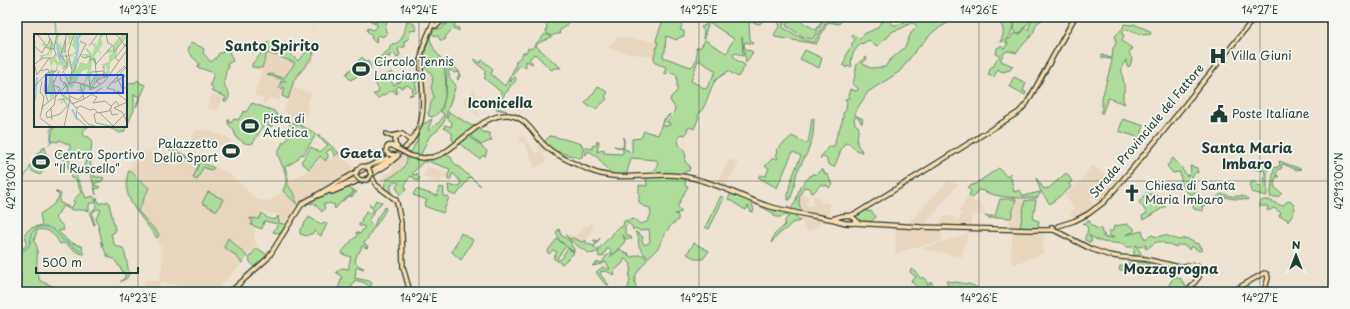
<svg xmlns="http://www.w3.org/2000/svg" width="1350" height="309" font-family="'Playpen Sans',sans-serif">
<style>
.built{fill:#e8d6be;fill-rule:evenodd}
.green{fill:#aedc9b;stroke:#668c68;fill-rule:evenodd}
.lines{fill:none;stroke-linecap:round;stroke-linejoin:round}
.stream{stroke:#6691a7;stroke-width:1}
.major-casing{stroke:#1f3d34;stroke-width:6}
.major{stroke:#fedbac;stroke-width:3.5}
.major-bridge-casing{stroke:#1f3d34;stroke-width:6;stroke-linecap:butt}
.major-bridge{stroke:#fedbac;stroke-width:3.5}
.ticks{fill:none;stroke:#1f3d34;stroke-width:1;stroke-opacity:0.45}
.labels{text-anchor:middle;stroke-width:3.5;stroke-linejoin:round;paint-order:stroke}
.poi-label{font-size:12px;fill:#1f3d34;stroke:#f6f6f2;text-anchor:start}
.street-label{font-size:12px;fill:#1f3d34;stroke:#f6f6f2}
.neighbourhood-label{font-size:13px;font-weight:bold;fill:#1f3d34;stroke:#f6f6f2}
.quarter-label{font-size:14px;font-weight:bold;fill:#1f3d34;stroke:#f6f6f2}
.inset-river{fill:none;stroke:#96c9f3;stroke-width:2}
.inset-road{fill:none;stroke:#9ba193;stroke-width:1}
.view{fill:#1d4ed8;fill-opacity:0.15;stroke:#1d4ed8;stroke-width:2}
.inset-edge{fill:none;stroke:#1f3d34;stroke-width:2}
.neatline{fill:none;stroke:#1f3d34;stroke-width:1.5}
.ticks-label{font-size:10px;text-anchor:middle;fill:#1f3d34}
</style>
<rect width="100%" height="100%" fill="#eee3d3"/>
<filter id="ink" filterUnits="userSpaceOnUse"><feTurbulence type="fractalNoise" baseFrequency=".025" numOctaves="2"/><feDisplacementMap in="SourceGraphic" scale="8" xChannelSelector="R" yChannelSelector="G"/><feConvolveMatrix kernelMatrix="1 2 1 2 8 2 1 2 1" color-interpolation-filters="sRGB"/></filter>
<g filter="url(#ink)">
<g class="built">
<polygon points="309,17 310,17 313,24 316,52 313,61 297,77 293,87 311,93 306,107 309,110 301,121 285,113 283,114 294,80 313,56 315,43 312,24"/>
<polygon points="616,37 658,42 654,58 633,53 632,55 608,48"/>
<polygon points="267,53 295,63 284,78 271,74 268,74 267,75 281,79 286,81 279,101 270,98 264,104 262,103 264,99 254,95 262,71 255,69 255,67 262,68"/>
<polygon points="427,68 430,71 433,83 432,91 434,97 431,103 425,103 422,69"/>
<polygon points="474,89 478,98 479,117 462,102"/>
<polygon points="212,94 223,98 218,111 207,107"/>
<path d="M282,116L283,117L273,135L274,146L284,172L286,180L284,191L279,197L284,192L297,204L288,186V183L309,169L320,156L325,162L339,153L353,167L352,173L306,200L287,225L278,223L279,214L263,212L261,219H254L251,226L255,228L254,239L257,244L247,256L228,239L225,248L235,255L242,263L217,289L218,292H177L179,285L161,282L157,292H148L142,280L159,281L162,268V260L160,249L156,239L130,204L126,197L125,189V178L131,163L139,155L145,151L158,147H170L230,174L255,198L259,200L267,201L273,199L280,194L285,183L283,172L272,142L273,132ZM158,148L173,149L212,167L182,155L177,164L174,166L168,153L149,152L141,156L130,169L149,187L138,211L158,234L157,238L161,245L163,252L164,265L161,248L157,239L131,203L127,196L126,188V178L132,164L146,152Z"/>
<polygon points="197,130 207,130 218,134 228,137 231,142 201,151 191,148 192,134"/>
<polygon points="521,132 535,153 539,152 540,149 537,146 539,144 536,141 537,140 547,150 542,152 546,161 535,168 524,142 521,143 519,138 522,137"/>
<polygon points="402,154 407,156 407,162 399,173 386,180 385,184 380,180 384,174 392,170 392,164 400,157"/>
<polygon points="730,159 739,164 725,186 717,182"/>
<polygon points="1092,165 1117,185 1101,203 1088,195 1096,207 1075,220 1069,212 1074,208 1064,194 1079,183"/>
<polygon points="428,166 449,174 448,178 442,177 440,183 423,177"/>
<polygon points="948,181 958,184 925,225 907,224"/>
<polygon points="801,192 809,197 806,205 813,205 813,196 820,197 821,202 830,203 829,217 804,212 801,210 798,204"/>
<polygon points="969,195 973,198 971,201 979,202 981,205 981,206 985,208 983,213 989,214 989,216 971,215 971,226 938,225 945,216 955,217 955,219 959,220 962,213 959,213 959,209"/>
<polygon points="1016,199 1025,200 1020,228 1009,227 1010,218 1011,217"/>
<polygon points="795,214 815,218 816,221 820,220 821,223 818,225 818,227 807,232 800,219"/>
<polygon points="591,223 594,225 591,228 593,230 586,240 582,243 573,238 570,239 565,235 567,234 575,236 577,233 578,234 585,225 588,227"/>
<polygon points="896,228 931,230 945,229 945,231 942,232 941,241 895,253"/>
<polygon points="1012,232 1044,232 1043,253 1029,259 1015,264 1011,264"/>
<polygon points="968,233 962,257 923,249 923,248 962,236"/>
</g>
<g class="green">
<polygon points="378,17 388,17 385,28 387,34 382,37 380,35 376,37 377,42 376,43 371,38 372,35 367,31 368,28 374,30 378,25 371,22 371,21 376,22"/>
<polygon points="448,17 457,18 454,23 455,23 454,26 459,28 459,31 453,28 446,36 445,40 440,40 438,36 433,35 432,33 435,29 442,29 444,26 443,23 447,25"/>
<path d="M547,17L553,21L556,17H566V21L568,25L559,31L560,34H557L556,35L555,34C549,40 542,40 536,45L538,48L561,68H555L551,70L535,54L529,59L533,64L526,61V68L520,65C516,71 511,76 510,82L515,77L516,78C516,82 514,84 510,85L511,86L508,89L509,90L505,93L498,107L500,109L507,111L496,109L495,108L498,105L501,92L484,78L486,75L484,74L486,71L475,62V59L480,63L482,60L493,69L491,74L505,86L515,67L516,61L520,58L523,53L527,52L528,48L531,49L545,34L551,36L546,32L547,26L542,20L545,21Z"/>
<path d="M664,17H682L680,22L682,26L680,30L684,31V36L678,38L677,40L666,36L665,52H664L663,57L691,67C697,63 697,54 696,48L701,47L705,40L726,53L729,50V47L734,39L709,22L705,33V39L703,38L704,31L701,27L706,25V21L710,17H713L710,21L713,17H765L760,24L751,22L749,23L750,39L753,44L745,42L744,46L746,49L753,52L746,63L742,37L743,56L736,53L733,55L736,60L745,65V66L738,77L728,71C724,75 718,77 715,81C708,92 707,107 697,116L699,117L694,129L690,127L687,129V133L685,135L681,134C677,137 678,140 679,145C685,149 687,155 685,162L690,166L689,171H686L684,175H650C656,172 655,168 658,163L656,160L631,158L626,176H614C604,168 600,156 588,151L586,155L585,154L586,151L583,150L582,157L579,158L555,151L544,143L545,141L550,136L564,139L582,144V147L592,149V146L596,145L597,141H599L597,152L604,149V153L621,154L623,153V149L614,146L623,148L624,137V149L628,150L630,153L632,151V139L641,138L644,131L658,135L663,120L670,114V115L665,120L663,125L667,126L670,125V123H667V121L673,115L675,108L670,100L671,97L677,91V75L674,73L672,74L669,71L666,74L664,73L666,67L655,63L654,58L658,42H656V40ZM698,60L716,71L706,89L691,81Z"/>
<polygon points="780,17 788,17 782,27 805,40 814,42 829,17 831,17 829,20 837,21 838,19 834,17 844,17 839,24 828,22 816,44 775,37 774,35 780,25 778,23"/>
<polygon points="790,17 793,17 816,30 824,17 826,17 813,39 806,38 786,26"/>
<path d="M904,17H961L955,20L951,21L934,31L917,49L900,71L893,76L868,92L855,112V115L863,119L862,123H861L859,118L855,117L854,119L855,124L859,127C858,134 854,145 861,149L862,152H861L853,148L848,142L847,144L845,143C841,147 838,160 834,167L828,164L826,158L824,156L822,158H820L829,146H834L835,144C835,134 844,124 843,113L846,110L847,102L845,99L849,98L848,96L850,89L856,91L858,90V88L852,84L854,80L857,64L866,57L867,59L862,63L870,68L885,67L889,61L905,47L911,33L917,27L914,23H911L900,29L893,31L887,38L884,39C881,43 880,47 874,45L869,40L864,43L859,44C855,51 849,58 852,66L850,67L847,66L846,68L843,65C847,58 845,51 853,46L851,44L855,40L852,36L853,34L859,39L864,34L877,28L881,22L891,18V24L896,25L905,22L906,19Z"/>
<path d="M1004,17H1015C1012,27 1012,41 1000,42C1003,37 1005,30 1001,25Z"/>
<polygon points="1016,17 1033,17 1021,32 1018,34 1015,33 1013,29"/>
<path d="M1034,17H1040L1042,20C1033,25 1037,26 1033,33C1029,40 1021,45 1017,53L1008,51L1004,53L1001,59V61L1013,66L1010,70L1002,72L998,69L994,77L988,75L991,67L994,66L996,60L1000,56L996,54L997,48L1001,46L1004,49L1008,43H1006V42L1008,39H1010L1013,34H1020L1026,28L1028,30L1030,24Z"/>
<path d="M407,21L414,24L417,30L410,31L409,39L404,41L405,47H401L398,49L400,55L397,58L394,53L391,55L390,53L389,54L390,57L385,56L381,59L384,68C379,64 378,61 371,64L390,49L389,47L392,44C403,44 405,30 407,21Z"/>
<path d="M1124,24L1131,25L1134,24L1150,31L1151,34L1143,35L1127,29L1121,33L1124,35L1122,41L1133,49L1130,50C1129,54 1130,55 1132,59L1130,66L1127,67V64L1125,63L1127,60H1126C1117,69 1126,80 1124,92H1123V100L1125,104L1108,98L1102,114L1100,112L1102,109V98L1112,61L1111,59L1102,58V55L1111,58H1112L1113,48L1116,44L1115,36L1123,28Z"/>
<path d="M434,27H436C421,34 438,57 446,63L444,66C446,80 449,111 432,117L429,116L428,113L430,109V105L434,97L431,87C435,79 432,71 424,67L425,65L429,64L427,59L422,58C423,49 427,34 434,27Z"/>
<polygon points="269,41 272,42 280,49 277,56 267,53 262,68 252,67 252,64 260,55 266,44"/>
<path d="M190,43C195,45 201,46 204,49L203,53L211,62L216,58L219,53H222L225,48L228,49L233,61L227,64L229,68L226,70C226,74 224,79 224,83C225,90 233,93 227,101H224L226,97L211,91L213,87L210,85L214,73L197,67L199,65V63L187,52Z"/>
<polygon points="315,43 313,56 294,80 288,99 282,96 285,88 283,87 282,89 279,88 281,81 285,83 286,81 281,79 267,75 271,74 284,78 295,63 280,57 281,53 285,49 298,61"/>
<polygon points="805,50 822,58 819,68 800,59"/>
<polygon points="362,57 365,60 362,64 368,61 371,69 350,80 346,74"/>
<path d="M450,64L459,71L460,75L458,80L457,78L459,75L458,72L454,73L451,70H449C448,77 451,80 456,85L444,122L437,131L429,137L421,154L424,156L426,155L431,156L425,157L407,154L408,151L411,152L418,139H416L411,143L422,125L432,119L428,130H430C435,123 440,125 444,114L441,112C447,92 447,87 446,67L447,65Z"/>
<polygon points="392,72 394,75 391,81 394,85 406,78 408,79 416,77 417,82 415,82 417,92 410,96 409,95 412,94 413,89 407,85 401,88 399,86 396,88 397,92 396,94 393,90 378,98 376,97 373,94 376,94 379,90 374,81"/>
<polygon points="1014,77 1026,83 1023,91 1026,92 1025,95 1009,86"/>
<polygon points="138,80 140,83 145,85 145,87 136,107 139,97 134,94 134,110 124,132 120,133 106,126 126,126 126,84 128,85 131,82 134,83"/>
<polygon points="599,86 608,93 605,96 607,99 596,109 590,107 585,103"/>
<path d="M252,103L274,111L278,116L277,120L271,127L265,123L253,143C248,145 243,143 239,139H237L233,129L228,124V120H229V122L231,123L234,119L238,120L244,111L246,112Z"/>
<polygon points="449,112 472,126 479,123 456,142 452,140 452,133 444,128 445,125 451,127 452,122 447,118"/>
<path d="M812,118L814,119L813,136L807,153L797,172L793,191L790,200H788C787,186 796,168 801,156L793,152L792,153L777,188L758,177L760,175L766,176L769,168L765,166L774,157L777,159L778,157L776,155L778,152L776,150L792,136L807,144C811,135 810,127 812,118Z"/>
<polygon points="1123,119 1144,126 1140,138 1119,131"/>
<path d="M292,122L296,124L297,126L298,124L315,133V136L303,155L301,154L297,160L285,167L288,177V185L296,197L295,201L298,205L283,191C290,176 284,171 278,155V152L283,142H285L288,138L284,135Z"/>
<polygon points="484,124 486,125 480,130 485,133 486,132 491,134 489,136 492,140 481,145 470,135"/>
<path d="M54,126H89L83,131L84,136L89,137L92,140C91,153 88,166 95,177H101L104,178L102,181L95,183V186H99L100,188L95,189L96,195L91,174L84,166L87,158H82L70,151V145L59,140L58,142L52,141L51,143V135Z"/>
<polygon points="318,134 339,153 334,156 333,152 331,149 326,152 328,155 328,158 326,159 326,161 320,156 309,169 301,162 311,147 320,152 328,145 317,136"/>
<polygon points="469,136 487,151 485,157 483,155 480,159 460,144 454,148"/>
<polygon points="45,146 45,152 51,160 40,175 32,171 30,167 36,155"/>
<polygon points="169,148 214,168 211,170 203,167 197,180 193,178 199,164 188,159 187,157 170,151"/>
<path d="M451,150L446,155L451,157L453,162L481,186L470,177L456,196L449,193L448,185C453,186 454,188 460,185L461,182L453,173L450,180H448V176L450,169L430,162L432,159Z"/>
<path d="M59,151L67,155L86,198L93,196L96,201L97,198L99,203H103L108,201L109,203L115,229V232L111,234L115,246L123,248C127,258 127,263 129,274L127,278L120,282L125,277V275L114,259L108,257L100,241L103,245L96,218L101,210L99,209L95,210L92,214L95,225H94L90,214V213L96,207V202L89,204V211L85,210H72L63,206L55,218L64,227L63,228L64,230L58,231L68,241L83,247L82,250L84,254C76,254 70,246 63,243L60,244C54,234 50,228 37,230L34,241C40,249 36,258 37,268C37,272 39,277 40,281L55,287L59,292H17V245L24,248C29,243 25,238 25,233L31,228L42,225L40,214C47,209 57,204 59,195L55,191L61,194L59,202L71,208L75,202L73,201L81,192L76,180L71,178L68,166L65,163L64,159L59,158L58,155Z"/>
<path d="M407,156L417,160L418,159H429L428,162H423L412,174L415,175L417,173V176L420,178L418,181L411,176C408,179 405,183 405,187L407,188L402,194L400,195L396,187L399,183L397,182H394L391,185V193L397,199L384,191V187L386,180C395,174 408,169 407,156Z"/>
<path d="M1173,158L1182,168V169L1187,176L1191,172L1190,166L1197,168L1198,173L1196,172L1190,178L1196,190L1193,194H1189C1181,186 1181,182 1180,172L1173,173L1167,166Z"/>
<polygon points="1264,161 1270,161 1271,162 1267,173 1267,195 1266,196 1252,192 1250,185 1253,180 1256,181 1257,185 1264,187 1265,171 1249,168 1249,166 1252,167 1258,166 1259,162 1263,164"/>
<polygon points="1279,161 1301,169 1297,170 1283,164 1281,165 1282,168 1278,170 1276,174 1279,177 1276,177 1274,185 1276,189 1282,193 1278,197 1270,197 1274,168 1280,166"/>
<path d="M999,168L1007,177L1010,173L1014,192L1020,190L1023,196L1040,192V194L1037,198H1034C1017,198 1001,198 985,192V191L978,190L973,198L969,195L971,191L967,187L975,184Z"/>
<path d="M822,169L823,170L825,174L828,175L832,185L829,188L827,185L825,186L821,184L814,192L812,193L810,188L804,187C799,195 797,204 802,211L817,216L784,209L788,206V210H790L795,203L800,187L812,174H816Z"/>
<path d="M129,170L149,188L138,211L159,234L157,238C142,215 119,200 129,170Z"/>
<polygon points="1066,173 1072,181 1069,184 1071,187 1050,204 1041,192 1036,178 1044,189 1049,188"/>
<path d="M666,176L686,178L685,185L688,186L677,208L682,212L675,214L678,215V220L675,223H673L666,232L658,248L648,258C643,252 636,246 639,238L635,232H636L643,237L642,241L645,245L650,242C649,238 650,234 649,229L640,231L635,228L633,230L632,226L628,223L625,227V232L628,236L631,237L632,239H626L623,235L625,241L624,243L610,257L620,249L627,254L629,253L628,255L632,257L638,255H644L647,260C643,265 635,273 635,279C634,285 637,285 636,292H627L630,280L629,276L630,273L631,264L625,259H624L623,263L614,271L615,275H613C609,272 606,270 600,272L601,275L608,284L609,285H608L604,283L596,272L603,267L606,269H610L606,262L602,264L592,266L598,262L602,263L606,256L611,253L610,249H607L603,256L599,257L598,252L601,249C598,251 593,255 589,253C585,252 567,238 565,235L570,239L573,238L582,242L586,240V243L594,246L596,244L594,242V240H596L597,242L600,238L594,247L597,249C603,247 607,237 611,237L615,230L623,226L624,221L634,219L640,224L647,222L651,214L650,208L643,206L639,202V185L647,186L646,177Z"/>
<polygon points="346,187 354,190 352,194 354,191 357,192 351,197 350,196 352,194 340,203 335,209 334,207 335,205 329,203 327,204 323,204 325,208 322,212 313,202 312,204 309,203 305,207 302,206 308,201 312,201 310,200"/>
<polygon points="439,187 444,188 443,196 449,197 443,213 424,206 427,200 413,195 416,189 437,196"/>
<polygon points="208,192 223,199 217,211 202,203"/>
<polygon points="731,193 751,202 754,209 753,212 751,212 748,206 746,210 744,209 728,199"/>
<polygon points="1146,193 1149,194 1154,194 1165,199 1158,202 1163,203 1166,206 1143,220 1142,216 1147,213 1139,202"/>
<path d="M1221,194C1225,194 1227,195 1231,196C1238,197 1243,194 1248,199L1247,200L1241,199H1235L1224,197V200H1221L1211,204L1202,206L1203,211L1194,209C1192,206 1193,203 1196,200C1206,202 1213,201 1221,194Z"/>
<polygon points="721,196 724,198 709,229 705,227"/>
<polygon points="1000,199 1016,199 1011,218 997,217 997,218 988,218 988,217 985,216 995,216"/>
<path d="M376,200L382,202C380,205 377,207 375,210C371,216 373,215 368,220L374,226L377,218L385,207L386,209C382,217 377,224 371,232C369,236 368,239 364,243V244L367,245L368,247L367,248L362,246L359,253L357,254L355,262L359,266L364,268L363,269L358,267L356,268L355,278L369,281L372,283L371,286L370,287L365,283L355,280L354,281L350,292H337L342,277L336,272L342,268L349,269V264L351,257L342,254V252L352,240L357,236L356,232L360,234L364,228V226H359V224L362,222L361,219L364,216L366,211L370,213H373V209L369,205L373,206Z"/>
<polygon points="1025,200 1027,201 1029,200 1036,200 1033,219 1039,221 1038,228 1020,228"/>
<polygon points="1263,200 1269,200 1282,206 1288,201 1291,202 1294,205 1295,209 1288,222 1287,219 1279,216 1281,213 1274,208 1268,211 1267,210 1268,207 1267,206 1259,206 1258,204"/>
<path d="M758,205C769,208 795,210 800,221L792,223L786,229L779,234L771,243L774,235L785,225V220L789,216L785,214L782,217H775L773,213Z"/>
<polygon points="866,209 868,212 871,211 876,217 869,223 860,221 856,218 857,214"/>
<path d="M262,213C266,217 270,221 276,219L278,216L279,223L287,225L282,234L273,232L278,224L264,221L262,229L251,225L253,221L250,219V218L259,219Z"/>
<polygon points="309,217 321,224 324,222 327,224 321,236 314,231 312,234 309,234 307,236 300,234 300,230"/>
<path d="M1088,221H1090V224L1096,228L1101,229L1102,233L1105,235H1103V237L1114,238V237L1110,236L1108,231H1113L1114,226L1127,224L1134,228V231L1126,235L1142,231L1145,239L1152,235L1157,237L1165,235L1179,240L1186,238L1197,244L1199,243V247H1201L1200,248H1202L1203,250L1199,251L1193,247H1190L1189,250C1187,245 1182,245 1177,245L1176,247L1169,244H1165C1158,238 1153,245 1146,249L1145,248L1146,245L1140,247L1135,245L1140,251V253L1146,258L1134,257V249L1131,247H1126L1124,244L1103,242L1097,240L1089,235V236L1091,238L1092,241L1089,242L1085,240V237L1087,233L1088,228L1083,223H1087Z"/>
<polygon points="559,229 561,235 571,242 571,245 574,249 574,252 566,246 557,258 560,260 564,256 563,255 568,248 574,253 562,264 553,258 557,252 553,250 549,254 547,252 556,240 557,239 565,245 559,240 556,232"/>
<polygon points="461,233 473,240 461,260 452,252"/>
<polygon points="228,238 247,256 242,263 235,255 224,247"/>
<polygon points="694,243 709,251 703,259 696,259 687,254"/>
<polygon points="257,248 269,256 255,268 250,262 249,257"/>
<polygon points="1132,259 1135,259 1135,262 1149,263 1147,268 1148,270 1146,272 1119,270 1120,266 1128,266 1128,263 1132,263"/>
<path d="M911,269L915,271L920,278H923L924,277L928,285L931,281C933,287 938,291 944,289L948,285L946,281C948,281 970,284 972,285C977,287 980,291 987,290L988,292H973L971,289L969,292H919V289L911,281L916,277L910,272Z"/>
<polygon points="1176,277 1179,279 1180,278 1188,289 1185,292 1167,292 1166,290 1173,278"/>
</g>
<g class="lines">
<g class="stream">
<polyline points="55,17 56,35"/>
<polyline points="50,132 52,126"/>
<polyline points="35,158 42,149 50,144 52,134"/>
<polyline points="30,168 34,160"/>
<polyline points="17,190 29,169"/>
<path d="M17,252C29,251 31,245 31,233L38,227H47L54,230L63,240L80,251"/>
<polyline points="17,267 21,275 21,292"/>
</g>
<g class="major-casing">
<g id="major">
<polyline points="435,17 433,23 435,26 439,24 439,22 437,20"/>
<polyline points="386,134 391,136 402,134 411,141"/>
<polyline points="398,148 395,144 395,139 399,135"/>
<path d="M394,155L388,154L386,151C387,142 393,146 398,149"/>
<path d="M423,158L433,157L442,154C461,143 485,113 508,115C529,117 534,138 549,149C560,158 576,164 589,170C614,181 640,175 667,175C679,175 691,177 703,181C725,187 746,199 768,206C788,212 809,215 830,219C839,220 845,225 854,223L855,220"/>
<polyline points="367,167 387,158"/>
<path d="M356,174C357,168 361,165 367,167"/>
<polyline points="371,175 376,185 396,200 397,203 401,223 401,232 402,233 403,267 410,292"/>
<polyline points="371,175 387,165 398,156"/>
<polyline points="332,192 358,181 361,181"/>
<polyline points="317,195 356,172"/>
<polyline points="849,216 857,213 1019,112 1027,103 1075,17"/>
<path d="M832,219C842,216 849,212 857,221"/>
<polyline points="854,223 921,227 1031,230 1054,230"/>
<polyline points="1058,226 1074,221 1088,214 1104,202 1163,132 1255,17"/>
<polyline points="1052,227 1054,230 1091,249 1108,255 1120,257 1145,259 1179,267 1191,265 1197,265 1199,269 1199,277 1187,292"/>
<path d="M230,292L268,258L302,204C311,197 322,194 332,190C352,180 391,163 406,147C413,140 418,131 421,121C426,99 420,82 421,61C421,48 428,34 433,23"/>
<polyline points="1231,292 1264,273 1267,274 1268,278 1264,292"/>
</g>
</g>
<use href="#major" class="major"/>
<g class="major-bridge-casing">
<g id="major-bridge">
<polyline points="398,149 411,156 423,158"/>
<polyline points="356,176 360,180 367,180 371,175 369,169"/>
</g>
</g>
<use href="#major-bridge" class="major-bridge"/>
</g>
</g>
<path class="ticks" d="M138,17V292M419,17V292M699,17V292M979,17V292M1260,17V292M17,181H1333"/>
<defs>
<g id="hospital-bare" transform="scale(1.38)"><path d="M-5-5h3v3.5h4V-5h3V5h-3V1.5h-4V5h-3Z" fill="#1f3d34" stroke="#f6f6f2" stroke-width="2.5" paint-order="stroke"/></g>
<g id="stadium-bare" transform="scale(1.38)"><path d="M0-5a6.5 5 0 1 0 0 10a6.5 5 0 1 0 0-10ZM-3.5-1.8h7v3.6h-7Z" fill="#1f3d34" stroke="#f6f6f2" stroke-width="2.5" paint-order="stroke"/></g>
<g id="civic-bare" transform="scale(1.38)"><path d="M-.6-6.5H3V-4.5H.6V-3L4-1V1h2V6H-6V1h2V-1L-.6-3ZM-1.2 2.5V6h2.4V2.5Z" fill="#1f3d34" stroke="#f6f6f2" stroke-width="2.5" paint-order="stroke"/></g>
<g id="church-bare" transform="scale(1.38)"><path d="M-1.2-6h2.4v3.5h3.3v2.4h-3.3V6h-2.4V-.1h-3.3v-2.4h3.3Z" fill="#1f3d34" stroke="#f6f6f2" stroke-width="2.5" paint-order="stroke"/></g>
</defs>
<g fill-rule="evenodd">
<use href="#hospital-bare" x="1218" y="56"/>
<use href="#stadium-bare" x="361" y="69"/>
<use href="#civic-bare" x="1219" y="114"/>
<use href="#stadium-bare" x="250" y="126"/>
<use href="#stadium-bare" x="231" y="151"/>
<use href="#stadium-bare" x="41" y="162"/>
<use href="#church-bare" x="1132" y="193"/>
</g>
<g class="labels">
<g class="poi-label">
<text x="1231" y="60">Villa Giuni</text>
<text x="374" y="66">Circolo Tennis<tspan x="374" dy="14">Lanciano</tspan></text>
<text x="1232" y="118">Poste Italiane</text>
<text x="263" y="123">Pista di<tspan x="263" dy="14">Atletica</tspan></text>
<text x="218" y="148" text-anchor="end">Palazzetto<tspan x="218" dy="14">Dello Sport</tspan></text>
<text x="54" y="159">Centro Sportivo<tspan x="54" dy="14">"Il Ruscello"</tspan></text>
<text x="1145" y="190">Chiesa di Santa<tspan x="1145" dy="14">Maria Imbaro</tspan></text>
</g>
<g class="street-label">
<text transform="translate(1147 131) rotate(-50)" y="4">Strada Provinciale del Fattore</text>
</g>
<g class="neighbourhood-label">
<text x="361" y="158">Gaeta</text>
</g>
<g class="quarter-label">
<text x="272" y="51">Santo Spirito</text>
<text x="500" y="108">Iconicella</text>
<text x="1247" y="153">Santa Maria<tspan x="1247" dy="16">Imbaro</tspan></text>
<text x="1171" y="274">Mozzagrogna</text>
</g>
</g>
<g transform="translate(34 34)">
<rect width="93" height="93" fill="#eee3d3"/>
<path d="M23,0H26L23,9L24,12L27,8L28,18L32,2L31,19L28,20L34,35L28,33L30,29L27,32L25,30L23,35L25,36L20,38L19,46H21L18,50L21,60L17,65L16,63L15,67L16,60L12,59L15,49V39L17,34L21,37L23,31L19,27L20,31L18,30L17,34L15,25H18L17,21L19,26L21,22L24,28L27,25L22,22L24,16L20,14L23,13L22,9L16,22V18L15,17V21L10,22L7,28L6,21L13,20L15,16L11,13L9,15L11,13L7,10L10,9L16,15L17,11L15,13L14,11L18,10L14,9L15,6L20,10L22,4H18L23,3ZM33,0L39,3L35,7L39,10L40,2L49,0L45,5V10L46,9L48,10H46L43,24L46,26L42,28L43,35L46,28L53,30L57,22L50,25L52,22L48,21L46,20H55L51,15L53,14L58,20L61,13L57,10L58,9H61V8L62,10H58L63,11L66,0H70L67,5L69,10L65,15L68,21L64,17L60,23L63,31L58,26L56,42L51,49L57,53L61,43L73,37L72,32L66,31L75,28V22L79,18L72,20L74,15L80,16V9L88,1L86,0H92L84,13L82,23L76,29L75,41L70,45V42L66,43L59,54L56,55L52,52L49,64V59L43,56L49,54L46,50L41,48L38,54L35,53L33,56L35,58L30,63L36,65L37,69H41V70H36L37,68L32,66L30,68V64L29,69L26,70L29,65L27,60L30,62L33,54L29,52V49L31,47L34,51L37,42L35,45L32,46L38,37L33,25L35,24L37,31L40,25L39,22L33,23L32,22L37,20L41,23L43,21L38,20L42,17L36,8L33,12L35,6ZM54,35L50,49L42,48L48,37Z" fill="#aedc9b" fill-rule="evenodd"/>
<path class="inset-river" d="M23,8L25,22L30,27M40,32L44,17L43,6L46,0M1,66L3,43M38,75L43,86"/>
<path class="inset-road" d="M3,0L13,12L16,6L14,0M72,0L74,9L78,11M82,0L93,14M16,4L18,9L16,16M79,11L80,18L93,2M0,12L8,19L11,13L20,15L22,20M55,12L64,0M20,15L23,0M34,18L40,0M31,19L32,0M46,21L50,24L56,22V27L59,24L62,31M61,24L62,39M25,26L32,4M43,27L52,10L46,7M85,27L81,24L93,9M0,29L3,41L16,23M1,30L8,24H19L22,20M62,30L79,11M68,34L70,32V43L74,42M29,35L33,30L28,22H32M7,37L14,35L16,42L23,36M28,39L34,32L32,20M30,39L35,50M39,39L44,27M53,40L54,42L57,38L70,37M12,41L10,56L14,67M26,41L27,47L33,51M55,41L56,56L60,54M80,42L91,32M83,43L88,54H93M79,49L93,41M35,50L41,48L61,54M66,50L62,47L70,43M19,51L26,54L24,59M46,51L50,65M56,51L63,39M1,52L13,39L21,37M33,52L36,65M61,54L71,47L93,16M73,54L81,56L79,59L85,57L84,60L93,67M73,54L93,32M24,58L35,65M57,60L63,63L59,69L71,67L78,73M22,62L20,71L12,79L13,84L26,80L34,71M22,62L19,50L25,37M22,62L36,48L38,36L34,18M36,62L44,66L48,62M50,65L68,54M24,66L29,65L33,71M36,66L42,74L47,72L56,76L60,75L63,78L60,81L62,89L81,93M38,70L50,65M77,72L82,67L85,72M17,74L18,86M43,74L42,83L53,93M76,74L78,81L84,80M80,74L88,78L93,88M80,74L93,68M8,75L10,63L6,58L8,47M44,78L54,90L61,92M65,78L79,92M63,79L75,77L78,73M6,83L9,72L22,62M6,84L18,93M79,92L93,78M30,93L36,65"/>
<path class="view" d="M12,41H89V59H12Z"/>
<rect width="93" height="93" class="inset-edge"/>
</g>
<rect width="1350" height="309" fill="none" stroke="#f6f6f2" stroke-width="44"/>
<g transform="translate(1296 255)" stroke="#f6f6f2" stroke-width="3" paint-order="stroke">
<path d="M0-3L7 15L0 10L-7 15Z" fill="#1f3d34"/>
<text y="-6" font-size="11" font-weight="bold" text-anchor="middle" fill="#1f3d34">N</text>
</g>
<path d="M36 267v6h102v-6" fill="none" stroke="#1f3d34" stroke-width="2"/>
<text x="42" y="267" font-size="12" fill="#1f3d34" stroke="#f6f6f2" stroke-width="3" paint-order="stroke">500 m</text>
<rect x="22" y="22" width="1306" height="265" class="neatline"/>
<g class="ticks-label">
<text x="138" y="14">14°23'E</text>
<text x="419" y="14">14°24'E</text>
<text x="699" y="14">14°25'E</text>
<text x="979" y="14">14°26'E</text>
<text x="1260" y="14">14°27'E</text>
<text transform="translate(11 181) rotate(-90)" y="4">42°13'00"N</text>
<text transform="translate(1339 181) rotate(-90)" y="4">42°13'00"N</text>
<text x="138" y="302">14°23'E</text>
<text x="419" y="302">14°24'E</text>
<text x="699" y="302">14°25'E</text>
<text x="979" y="302">14°26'E</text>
<text x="1260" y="302">14°27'E</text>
</g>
</svg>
